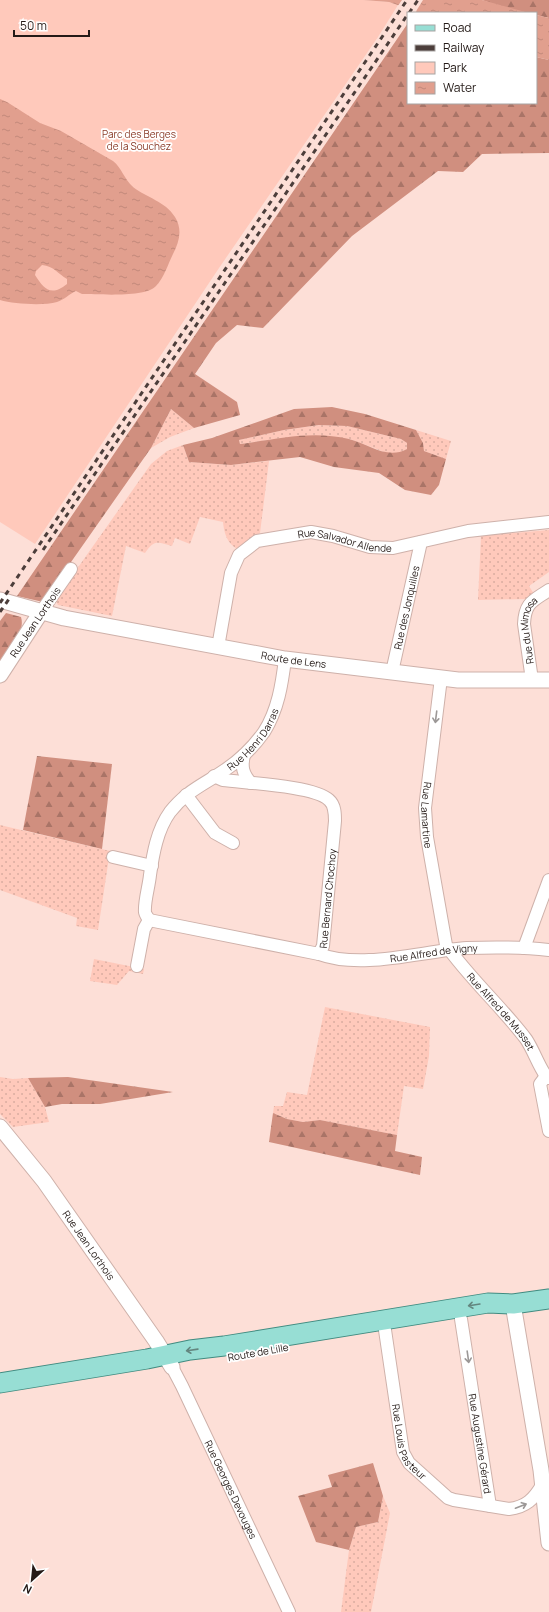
<svg xmlns="http://www.w3.org/2000/svg" width="549" height="1612" font-family="Manrope,sans-serif">
<style>
.grass{fill:url(#grass-dots)}
.forest{fill:url(#forest-firs);fill-rule:evenodd}
.park{fill:#ffc9bb}
.water{fill:url(#water-ripples);fill-rule:evenodd}
.pier{fill:#fddfd7}
.lines{fill:none;stroke-linecap:round;stroke-linejoin:round}
.minor-casing{stroke:#ceb1aa;stroke-width:14}
.tertiary-casing{stroke:#ceb1aa;stroke-width:17}
.primary-casing{stroke:#418b80;stroke-width:21}
.minor{stroke:#fff;stroke-width:12}
.tertiary{stroke:#fff;stroke-width:15}
.primary{stroke:#97ded4;stroke-width:19}
.rail{stroke:#4c3e3b;stroke-width:3;stroke-dasharray:5 5;stroke-linecap:butt}
.oneway{stroke:#9c9897}
.oneway2{stroke:#63867f}
.labels{text-anchor:middle;stroke-width:3.5;stroke-linejoin:round;paint-order:stroke}
.park-label{font-size:10px;fill:#8a3b28;stroke:#fff}
.street-label{font-size:10px;fill:#241a17;stroke:#fff}
</style>
<defs>
<pattern id="grass-dots" width="8" height="8" patternUnits="userSpaceOnUse"><rect width="8" height="8" fill="#ffc9bb"/><path d="M2 2h.1M6 6h.1" fill="none" stroke="#daaca0" stroke-width="1.8" stroke-linecap="round"/></pattern>
<pattern id="forest-firs" width="22" height="20" patternUnits="userSpaceOnUse"><rect width="22" height="20" fill="#d08f7f"/><path d="M5 1l3.5 6h-7zM16 11l3.5 6h-7z" fill="#a97467"/></pattern>
<pattern id="water-ripples" width="26" height="14" patternUnits="userSpaceOnUse"><rect width="26" height="14" fill="#e19f8e"/><path d="M2 4q2-2 4 0t4 0M15 11q2-2 4 0t4 0" fill="none" stroke="#c1887a"/></pattern>
</defs>
<rect width="100%" height="100%" fill="#fddfd7"/>
<g class="grass">
<polygon points="171,409 194,428 170,437 151,448"/>
<polygon points="320,425 347,426 401,439 407,443 407,449 399,453 387,453 350,439 283,438 240,444 239,440 284,430"/>
<polygon points="416,430 451,441 446,459 424,451 423,443"/>
<path d="M183,445L189,462L231,465L269,461L260,533L248,540L237,549C227,543 224,533 223,522L200,517L190,544L175,538L172,546C158,542 154,539 145,553L126,546L112,616L58,605L55,600L151,464L167,451Z"/>
<polygon points="549,530 549,572 529,586 534,594 526,599 478,600 481,536"/>
<polygon points="0,825 110,851 98,930 76,926 77,918 0,890"/>
<polygon points="94,959 144,969 143,974 129,971 117,985 90,981"/>
<polygon points="325,1007 430,1027 429,1056 423,1089 404,1086 397,1135 320,1120 303,1122 287,1119 273,1113 274,1106 283,1106 287,1092 307,1095"/>
<polygon points="0,1077 13,1079 28,1078 45,1107 49,1122 13,1127 0,1114"/>
<polygon points="383,1496 390,1513 371,1612 341,1612 349,1550 356,1527 378,1522"/>
</g>
<g class="forest">
<path d="M482,0H549V18L536,15V13C518,13 499,6 482,0Z"/>
<polygon points="408,23 408,103 536,103 536,57 549,60 549,153 482,154 463,172 438,171 352,236 263,328 237,325 216,343 195,374 237,402 240,415 194,428 171,409 151,448 43,602 17,596"/>
<path d="M332,407L365,414L416,430L423,443L424,451L446,459L439,485L431,495L405,490L379,473L334,467L300,457L231,465L189,462L183,445L212,438L294,409ZM319,425L347,426L401,439L407,443V449C387,460 369,444 349,439C312,430 277,439 240,444L239,440L284,430Z"/>
<path d="M6,613L21,617C26,633 8,651 0,664V621Z"/>
<polygon points="37,756 112,764 102,849 23,830"/>
<polygon points="68,1077 173,1092 100,1104 62,1104 45,1107 28,1078"/>
<polygon points="273,1113 287,1119 303,1122 320,1120 397,1135 395,1151 422,1157 420,1175 269,1142"/>
<polygon points="373,1463 383,1496 378,1522 356,1527 349,1550 316,1542 298,1496 332,1487 328,1475"/>
</g>
<polygon class="park" points="0,0 363,0 389,2 398,5 378,37 219,268 35,544 0,522"/>
<g class="water">
<polygon points="363,0 482,0 529,13 420,13 389,2"/>
<polygon points="536,15 549,18 549,60 536,57"/>
<path d="M0,99L7,102L40,123L61,131L113,161C122,168 124,179 133,187C147,198 165,201 175,217C183,230 179,242 173,254C168,264 164,278 156,286C145,298 98,294 82,294L76,291C69,294 64,300 57,302C43,306 14,304 0,300ZM42,265C54,266 58,274 67,279V284C51,297 44,289 35,275L36,271Z"/>
</g>
<polygon class="pier" points="402,0 423,0 415,13 397,7"/>
<g class="lines">
<g class="minor-casing">
<g id="minor">
<polyline points="41,612 71,569"/>
<path id="s1" d="M218,647L231,573L239,555L257,541L311,532L333,536L370,547L393,548L468,531L549,522"/>
<path id="s2" d="M392,672L421,542"/>
<path id="s3" d="M441,678L425,808L427,837L446,945C470,979 501,1006 526,1039C534,1051 538,1065 546,1076"/>
<path id="s4" d="M532,680L524,624C525,602 533,601 549,590"/>
<path d="M244,755C241,767 243,774 251,783"/>
<polyline points="186,795 215,833 233,843"/>
<polyline points="113,857 152,866"/>
<path id="s5" d="M149,920L319,954L323,946L335,821C335,814 335,805 329,800C315,786 246,783 223,780L214,776"/>
<path id="s6" d="M149,920C148,918 145,914 145,912C144,902 149,886 150,875C153,854 157,830 170,812C186,791 205,784 225,770C240,760 254,746 264,732C278,710 282,684 285,659"/>
<polyline points="524,948 549,880"/>
<path id="s7" d="M319,954C362,970 422,951 467,948C494,947 522,947 549,950"/>
<polyline points="137,966 144,929 149,920"/>
<polyline points="549,1078 546,1076 540,1084 549,1131"/>
<path id="s8" d="M461,1319L490,1506"/>
<path id="s9" d="M385,1330L403,1452L409,1463L448,1498L454,1500L509,1509C526,1507 534,1499 542,1485"/>
<path id="s10" d="M172,1367L182,1386L289,1612"/>
</g>
</g>
<g class="tertiary-casing">
<g id="tertiary">
<path id="s11" d="M0,600L64,618L285,659L458,680H549"/>
<polyline points="0,675 41,612"/>
<path id="s12" d="M0,1127L44,1181L156,1341L172,1367"/>
<polyline points="513,1304 541,1470 549,1543"/>
</g>
</g>
<g class="primary-casing">
<polyline id="primary" points="0,1383 147,1359 190,1350 224,1346 488,1303 513,1304 549,1299"/>
</g>
<use href="#minor" class="minor"/>
<use href="#tertiary" class="tertiary"/>
<use href="#primary" class="primary"/>
<g class="rail">
<polyline points="409,13 418,0"/>
<polyline points="43,550 408,14"/>
<polyline points="0,603 407,0"/>
<polyline points="0,612 9,599"/>
</g>
</g>
<defs><path id="oneway-shaft" d="M-6 0H5M1.5-3L5.5 0L1.5 3" fill="none" stroke-width="1.6" stroke-linecap="round" stroke-linejoin="round"/></defs>
<g class="oneway">
<use href="#oneway-shaft" transform="translate(436 717) rotate(97)"/>
<use href="#oneway-shaft" transform="translate(468 1357) rotate(82)"/>
<use href="#oneway-shaft" transform="translate(521 1506) rotate(-21)"/>
</g>
<g class="oneway2">
<use href="#oneway-shaft" transform="translate(474 1305) rotate(171)"/>
<use href="#oneway-shaft" transform="translate(192 1350) rotate(172)"/>
</g>
<g class="labels">
<g class="park-label">
<text x="139" y="138">Parc des Berges<tspan x="139" dy="12">de la Souchez</tspan></text>
</g>
<g class="street-label">
<text dy="4" stroke="none"><textPath href="#s1" startOffset="207">Rue Salvador Allende</textPath></text>
<text dy="4" stroke="none"><textPath href="#s2" startOffset="66">Rue des Jonquilles</textPath></text>
<text transform="translate(35 622) rotate(-56)" y="4">Rue Jean Lorthois</text>
<text dy="4" stroke="none"><textPath href="#s4" startOffset="51">Rue du Mimosa</textPath></text>
<text dy="4" stroke="none"><textPath href="#s11" startOffset="300">Route de Lens</textPath></text>
<text dy="4" stroke="none"><textPath href="#s6" startOffset="225">Rue Henri Darras</textPath></text>
<text dy="4" stroke="none"><textPath href="#s3" startOffset="138">Rue Lamartine</textPath></text>
<text dy="4" stroke="none"><textPath href="#s5" startOffset="230">Rue Bernard Chochoy</textPath></text>
<text dy="4" stroke="none"><textPath href="#s7" startOffset="116">Rue Alfred de Vigny</textPath></text>
<text dy="4" stroke="none"><textPath href="#s3" startOffset="356">Rue Alfred de Musset</textPath></text>
<text dy="4" stroke="none"><textPath href="#s12" startOffset="148">Rue Jean Lorthois</textPath></text>
<text transform="translate(258 1352) rotate(-10)" y="4">Route de Lille</text>
<text dy="4" stroke="none"><textPath href="#s9" startOffset="116">Rue Louis Pasteur</textPath></text>
<text dy="4" stroke="none"><textPath href="#s8" startOffset="126">Rue Augustine Gérard</textPath></text>
<text dy="4" stroke="none"><textPath href="#s10" startOffset="136">Rue Georges Devouges</textPath></text>
</g>
</g>
<rect x="407" y="12" width="130" height="92" fill="#ffffff" stroke="#a7a3a2"/>
<rect x="415" y="25" width="20" height="6" fill="#97ded4" stroke="#a7a3a2"/>
<text x="443" y="32" font-size="12" fill="#241a17">Road</text>
<rect x="415" y="45" width="20" height="6" fill="#4c3e3b" stroke="#a7a3a2"/>
<text x="443" y="52" font-size="12" fill="#241a17">Railway</text>
<rect x="415" y="62" width="20" height="12" fill="#ffc9bb" stroke="#a7a3a2"/>
<text x="443" y="72" font-size="12" fill="#241a17">Park</text>
<rect x="415" y="82" width="20" height="12" fill="url(#water-ripples)" stroke="#a7a3a2"/>
<text x="443" y="92" font-size="12" fill="#241a17">Water</text>
<g transform="translate(32 1580) rotate(207)" stroke="#ffffff" stroke-width="3" paint-order="stroke">
<path d="M0-3L7 15L0 10L-7 15Z" fill="#241a17"/>
<text y="-6" font-size="11" font-weight="bold" text-anchor="middle" fill="#241a17">N</text>
</g>
<path d="M14 30v6h75v-6" fill="none" stroke="#241a17" stroke-width="2"/>
<text x="20" y="30" font-size="12" fill="#241a17" stroke="#ffffff" stroke-width="3" paint-order="stroke">50 m</text>
</svg>
